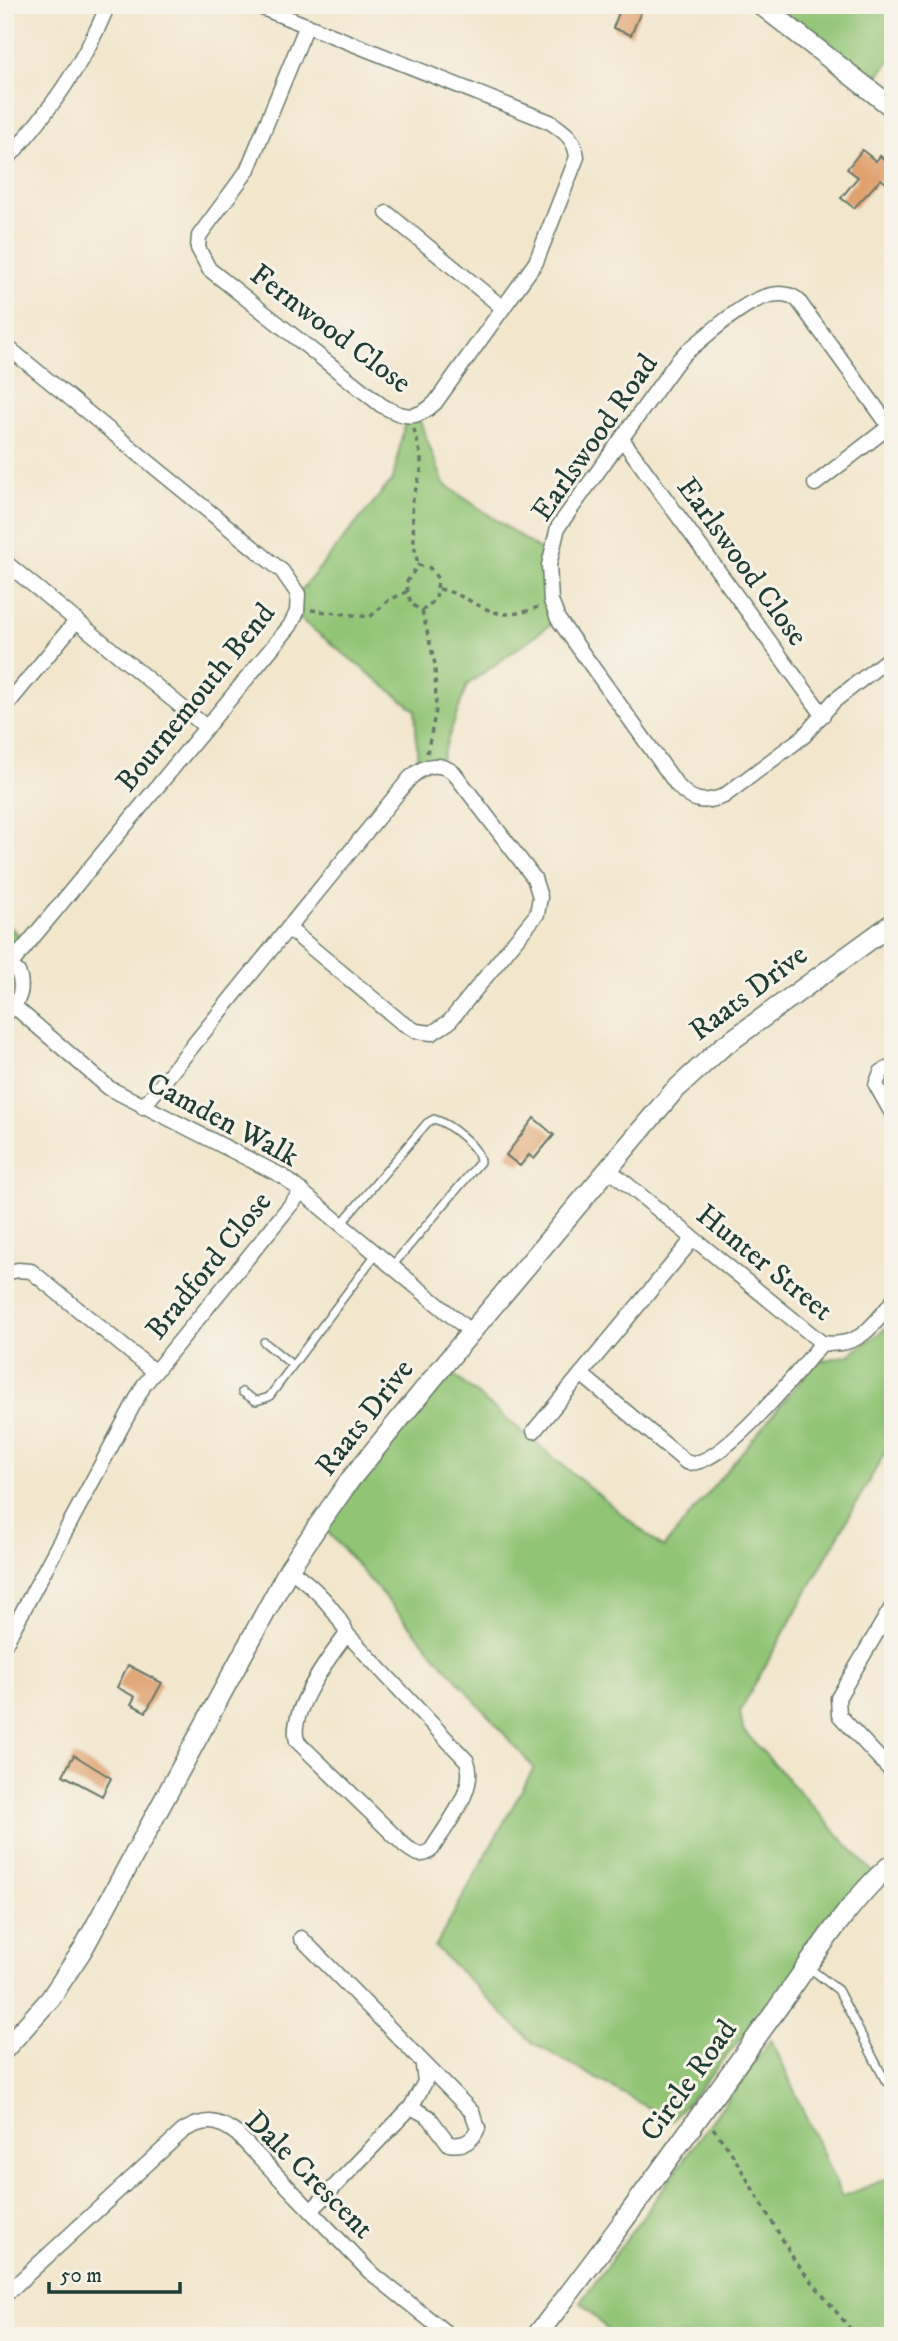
<svg xmlns="http://www.w3.org/2000/svg" width="898" height="2341" font-family="'IM FELL DW Pica',serif">
<style>
.green{fill:#91c474;stroke:#588054;stroke-width:2}
.building{fill:#dfa16e}
.lines{fill:none;stroke-linecap:round;stroke-linejoin:round}
.service-casing{stroke:#69786a;stroke-width:10}
.minor-casing{stroke:#69786a;stroke-width:17}
.tertiary-casing{stroke:#69786a;stroke-width:22}
.path{stroke:#69786a;stroke-width:3.5;stroke-dasharray:5 5;stroke-linecap:butt}
.service{stroke:#fff;stroke-width:7}
.minor{stroke:#fff;stroke-width:14}
.tertiary{stroke:#fff;stroke-width:19}
.labels{text-anchor:middle;stroke-width:6;stroke-linejoin:round;paint-order:stroke}
.street-label{font-size:30px;fill:#1f3d34;stroke:#f7f3e8}
</style>
<rect width="100%" height="100%" fill="#f7f3e8"/>
<filter id="ink" filterUnits="userSpaceOnUse"><feTurbulence type="fractalNoise" baseFrequency=".0143" numOctaves="2"/><feDisplacementMap in="SourceGraphic" scale="14" xChannelSelector="R" yChannelSelector="G"/><feConvolveMatrix kernelMatrix="1 2 1 2 8 2 1 2 1" color-interpolation-filters="sRGB"/></filter>
<filter id="wash" filterUnits="userSpaceOnUse"><feTurbulence type="fractalNoise" baseFrequency=".00686" numOctaves="4" result="noise"/><feDisplacementMap in="SourceGraphic" scale="28" xChannelSelector="R" yChannelSelector="G"/><feGaussianBlur stdDeviation="1.57" result="paint"/><feColorMatrix in="noise" values="0 0 0 0 0 0 0 0 0 0 0 0 0 0 0 0 0 1.4 0 .05"/><feComposite in="paint" operator="in"/></filter>
<g filter="url(#wash)">
<rect width="100%" height="100%" fill="#f2e6cd"/>
<g class="green">
<polygon points="775,5 893,5 893,57 874,80"/>
<polygon points="418,416 444,484 550,557 558,619 467,685 439,765 418,770 415,710 295,615 298,594 393,479 406,417"/>
<polygon points="5,923 28,943 5,961"/>
<polygon points="885,1329 893,1335 893,1438 740,1711 743,1730 877,1877 672,2121 533,2043 435,1947 534,1768 319,1522 445,1368 663,1548 816,1362 849,1355"/>
<polygon points="771,2039 842,2197 893,2176 893,2336 613,2336 581,2302"/>
</g>
<g id="blocks">
<g class="building">
<polygon points="622,5 644,5 631,35 613,28"/>
<polygon points="862,150 876,161 880,156 885,160 893,150 893,175 886,183 881,179 854,208 841,198 858,177 847,169"/>
<polygon points="534,1118 554,1135 534,1159 529,1155 520,1166 506,1155"/>
<polygon points="128,1665 162,1683 146,1712 131,1704 135,1697 117,1687"/>
<polygon points="74,1755 111,1778 102,1796 63,1775"/>
</g>
</g>
</g>
<g filter="url(#ink)">
<use href="#blocks" fill-opacity="0" stroke="#69786a" stroke-width="2"/>
<g class="lines">
<g class="service-casing">
<g id="service">
<path d="M341,1224L427,1123L434,1119C448,1123 480,1147 480,1162L392,1266"/>
<polyline points="264,1342 291,1364"/>
<polyline points="242,1392 256,1401 269,1397 376,1254"/>
<polyline points="808,1967 838,1990 886,2082"/>
</g>
</g>
<g class="minor-casing">
<g id="minor">
<path d="M255,5L550,122C565,132 575,139 577,157L536,262L435,403C416,421 403,418 381,405L209,269L198,248L199,236L247,171L307,25"/>
<path d="M5,162C49,111 82,68 108,5"/>
<polyline points="387,213 503,308"/>
<polyline points="5,345 282,571 298,594 297,612 290,626 11,964"/>
<path d="M893,431L797,299C764,277 712,333 685,353L676,363L558,527L549,565L551,601L558,619L677,785C692,802 703,804 724,796L804,736L834,701L893,655"/>
<polyline points="622,439 823,715"/>
<polyline points="815,484 890,426"/>
<polyline points="5,562 206,727"/>
<polyline points="5,707 77,620"/>
<path d="M5,961L18,972C25,990 19,1003 5,1015"/>
<polyline points="15,1007 109,1088 284,1177 471,1332"/>
<polyline points="893,1066 881,1072 876,1085 893,1115"/>
<path d="M143,1107L410,778C424,765 438,761 454,773L534,878L540,897L537,914L449,1022L432,1033L416,1031L401,1022L288,928"/>
<path d="M607,1168L822,1343C860,1348 871,1327 893,1301"/>
<polyline points="5,1273 18,1270 31,1271 155,1372"/>
<path d="M581,1374L686,1462C718,1473 801,1368 822,1343"/>
<polyline points="534,1431 693,1239"/>
<path d="M289,1569C313,1586 335,1607 347,1634L467,1761C478,1789 446,1825 432,1849C421,1859 414,1853 404,1845L297,1741C288,1713 329,1657 347,1634"/>
<polyline points="893,1605 838,1698 839,1715 893,1773"/>
<polyline points="5,1644 144,1385 302,1191"/>
<path d="M301,1938L472,2112L478,2128C472,2142 464,2146 449,2144L429,2117L411,2107"/>
<polyline points="311,2211 411,2107 425,2082 423,2066"/>
<path d="M5,2295L183,2131C204,2118 218,2119 237,2134L369,2271L450,2336"/>
</g>
</g>
<g class="tertiary-casing">
<g id="tertiary">
<polyline points="761,5 893,108"/>
<polyline points="5,2049 50,1999 83,1949 289,1569 317,1527 350,1480 457,1349 673,1092 721,1048 893,923"/>
<path d="M536,2336C619,2231 695,2121 774,2013C806,1969 851,1897 893,1863"/>
</g>
</g>
<g class="path">
<polyline points="414,429 421,457 421,471 412,502 414,544 418,565"/>
<polygon points="418,565 430,568 438,579 436,599 422,611 411,604 406,583"/>
<path d="M439,589C481,598 489,627 538,607"/>
<polyline points="311,610 370,617 389,600 408,591"/>
<polyline points="422,611 435,664 436,710 427,753"/>
<polyline points="713,2128 731,2152 795,2261 856,2336"/>
</g>
<use href="#service" class="service"/>
<use href="#minor" class="minor"/>
<use href="#tertiary" class="tertiary"/>
</g>
</g>
<g class="labels">
<g class="street-label">
<text transform="translate(331 328) rotate(37)" y="10">Fernwood Close</text>
<text transform="translate(594 437) rotate(-55)" y="10">Earlswood Road</text>
<text transform="translate(743 561) rotate(54)" y="10">Earlswood Close</text>
<text transform="translate(195 697) rotate(-51)" y="10">Bournemouth Bend</text>
<text transform="translate(748 992) rotate(-37)" y="10">Raats Drive</text>
<text transform="translate(223 1119) rotate(28)" y="10">Camden Walk</text>
<text transform="translate(765 1262) rotate(39)" y="10">Hunter Street</text>
<text transform="translate(208 1265) rotate(-51)" y="10">Bradford Close</text>
<text transform="translate(364 1417) rotate(-52)" y="10">Raats Drive</text>
<text transform="translate(688 2080) rotate(-54)" y="10">Circle Road</text>
<text transform="translate(310 2174) rotate(45)" y="10">Dale Crescent</text>
</g>
</g>
<rect width="898" height="2341" fill="none" stroke="#f7f3e8" stroke-width="28"/>
<path d="M49 2282v10h131v-10" fill="none" stroke="#1f3d34" stroke-width="3.5"/>
<text x="60" y="2282" font-size="21" fill="#1f3d34" stroke="#f7f3e8" stroke-width="5" paint-order="stroke">50 m</text>
</svg>
